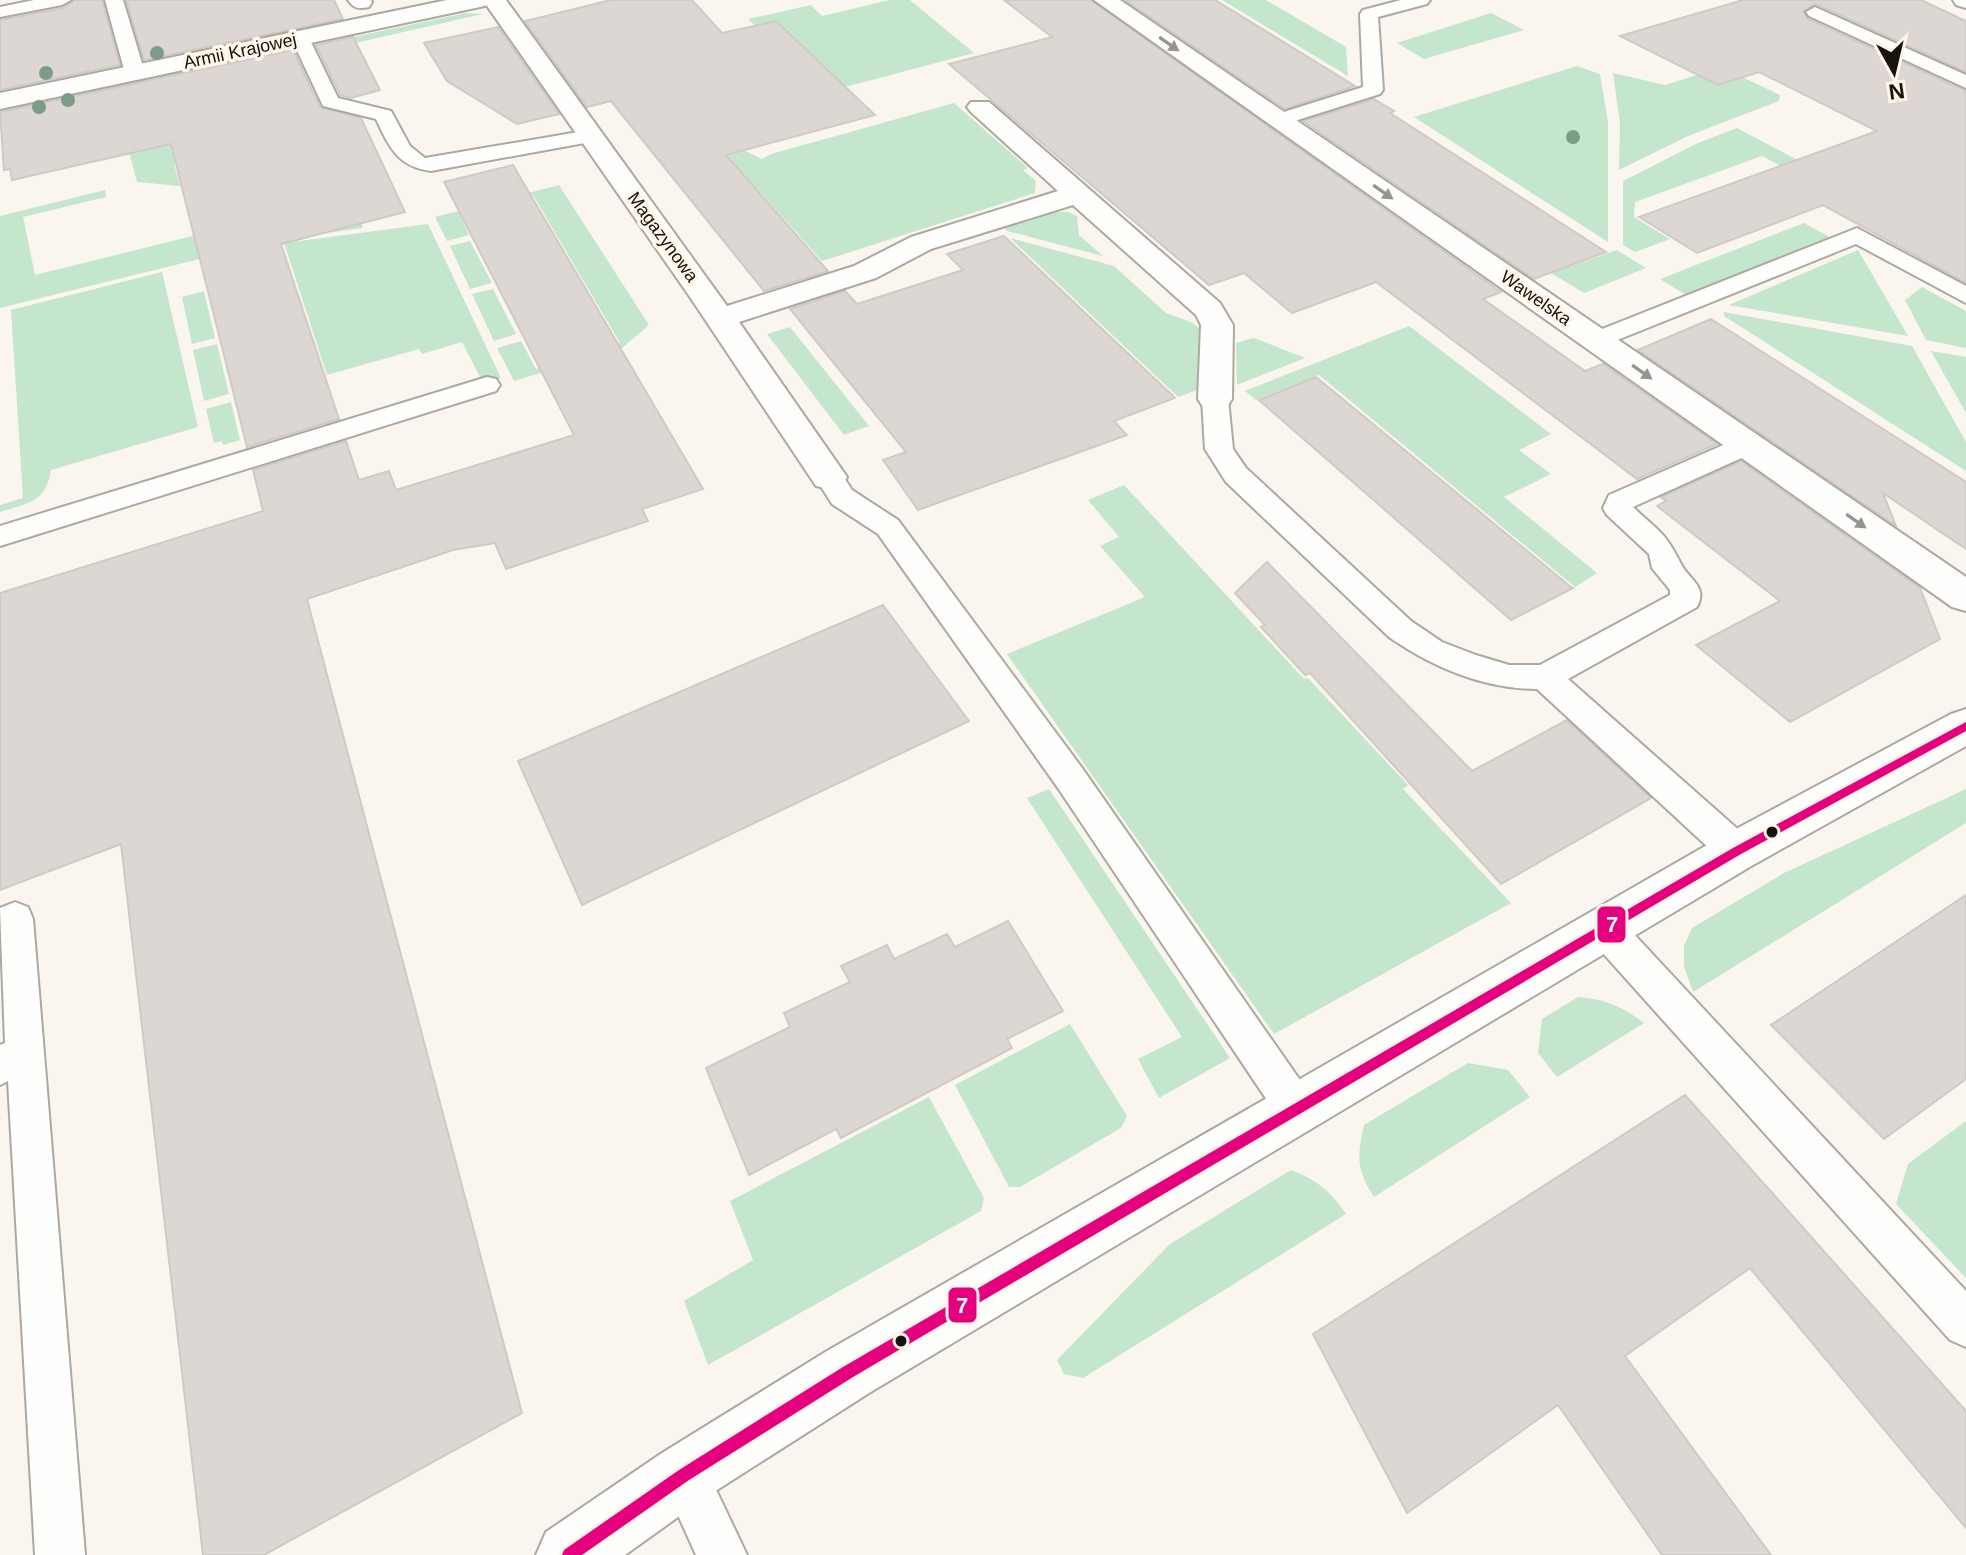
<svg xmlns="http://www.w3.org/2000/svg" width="1966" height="1555" font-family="Arial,sans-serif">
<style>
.green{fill:#c4e6cd}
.building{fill:#ddd7d3;stroke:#d0cac6;stroke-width:2}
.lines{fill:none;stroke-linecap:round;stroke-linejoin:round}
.service-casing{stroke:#aca8a2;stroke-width:4}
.pedestrian-casing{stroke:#aca8a2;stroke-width:4}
.minor-casing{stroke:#aca8a2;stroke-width:4}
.tertiary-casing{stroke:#aca8a2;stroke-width:4}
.service{fill:#fefefc;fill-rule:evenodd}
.pedestrian{fill:#fefefc;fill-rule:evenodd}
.minor{fill:#fefefc;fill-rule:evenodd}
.tertiary{fill:#fefefc;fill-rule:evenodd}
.bus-1-casing{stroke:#fff6e9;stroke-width:6}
.bus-1{fill:#e5007d;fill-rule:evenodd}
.tree{fill:#7c9c88}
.oneway{fill:#969490}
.bus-dot{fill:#16120d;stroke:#fff6e9;stroke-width:3}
.labels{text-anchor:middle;stroke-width:7;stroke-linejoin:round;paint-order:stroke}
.far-street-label{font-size:18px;fill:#16120d;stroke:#fff6e9}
.line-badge{stroke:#fff6e9;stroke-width:3}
.badge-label{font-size:22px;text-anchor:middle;font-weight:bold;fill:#fff}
</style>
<rect width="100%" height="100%" fill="#faf5ee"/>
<g class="green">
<polygon points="890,0 910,0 974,53 826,92 748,19 811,5 822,16"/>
<polygon points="1222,0 1266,0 1346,47 1348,76"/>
<polygon points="466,13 483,14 315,52 311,46"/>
<polygon points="1491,13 1524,30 1424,59 1397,43"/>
<polygon points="1577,66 1600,74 1608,122 1608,242 1414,117"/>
<polygon points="1709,71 1738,75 1780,95 1779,101 1688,136 1619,170 1620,124 1613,73 1665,85"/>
<polygon points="954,103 1028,168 1023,170 1036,181 1035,193 822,261 714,141 721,139 762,159 771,154"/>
<polygon points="1737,128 1828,176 1811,182 1762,156 1635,202 1634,217 1670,239 1635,252 1623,245 1623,181 1698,143"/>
<polygon points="191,134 199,158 174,164 180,186 137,182 128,148"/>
<polygon points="559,185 649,325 622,348 514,381 497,348 521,341 536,369 620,343 533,195 459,213 469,235 447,241 435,217"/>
<polygon points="105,190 106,197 23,217 35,275 350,197 363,228 281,239 0,308 0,216"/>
<polygon points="1045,212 1068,212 1077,216 1079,235 1103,256 1007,231 1003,226"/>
<polygon points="1804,223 1831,238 1686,295 1660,279"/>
<polygon points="428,224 501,378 483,383 462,342 422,354 419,349 327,375 284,243"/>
<polygon points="1010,238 1114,266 1166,313 1191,322 1200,329 1197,390 1178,397"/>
<polygon points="470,241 492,283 470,289 450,246"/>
<polygon points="1617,250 1646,268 1584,293 1551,273"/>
<polygon points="1858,250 1908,336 1729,305"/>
<path d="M162,272L198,427L51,470C46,502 29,503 0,512V505L23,498L11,310Z"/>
<polygon points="1922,287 1966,311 1966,348 1926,340 1905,300"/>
<polygon points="493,289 516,334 494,341 472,294"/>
<polygon points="204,291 215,338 192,344 182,297"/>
<polygon points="1724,312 1912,346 1966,442 1966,471 1724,316"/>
<polygon points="1409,326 1551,434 1519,450 1551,474 1504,497 1597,573 1575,587 1319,375 1256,400 1245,391"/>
<polygon points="790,327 869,426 844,435 767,334"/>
<polygon points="1253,338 1254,338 1305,358 1237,385 1236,343"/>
<polygon points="217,344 229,394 204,401 193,350"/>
<polygon points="1931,351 1966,357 1966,413"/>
<polygon points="231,402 240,440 223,445 222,441 214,443 206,409"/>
<polygon points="1124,485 1304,679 1308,678 1408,785 1403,789 1511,903 1274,1034 1007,654 1145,597 1100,546 1119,537 1088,500"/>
<polygon points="1049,789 1230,1058 1159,1098 1138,1059 1182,1037 1027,798"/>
<polygon points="1966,789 1966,823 1693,992 1684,966 1684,946 1692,928 1784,873"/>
<path d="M1578,997C1605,999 1623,1007 1644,1023L1557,1077L1538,1053L1542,1019Z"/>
<polygon points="1070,1024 1127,1116 1121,1128 1020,1187 1009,1187 955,1085"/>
<path d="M1468,1063L1508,1070L1530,1097L1374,1197C1356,1169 1357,1157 1364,1125Z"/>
<polygon points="929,1097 984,1198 981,1211 708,1365 684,1301 753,1260 730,1201"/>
<polygon points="1966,1121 1966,1278 1896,1204 1908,1164"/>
<path d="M1291,1170C1317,1180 1330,1191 1346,1214L1083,1378L1064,1374L1057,1360L1170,1244Z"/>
</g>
<g class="building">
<polygon points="74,0 102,0 120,65 0,90 0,20 63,8"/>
<polygon points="126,0 334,0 343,19 144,60"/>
<polygon points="611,0 692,0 722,33 776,21 875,115 726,155 828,271 764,291 611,101 587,107 525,21"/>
<polygon points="1004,0 1091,0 1501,292 1483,299 1585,371 1603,364 1717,444 1637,479 1376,282 1292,313 1244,273 1209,285 949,64 1052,37"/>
<polygon points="1125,0 1215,0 1355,86 1285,109"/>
<polygon points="1743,0 1921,0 1966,21 1966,72 1816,4 1803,11 1808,19 1966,91 1966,283 1823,205 1697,253 1639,217 1877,131 1759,72 1718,85 1620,36"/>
<polygon points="498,27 559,114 517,124 447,81 424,43"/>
<polygon points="353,37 380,90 351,98 340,95 316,45"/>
<polygon points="293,50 320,107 361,118 405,212 281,244 339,419 247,447 171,144 12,180 10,169 4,170 0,112"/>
<polygon points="1374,99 1394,111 1390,113 1606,252 1534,279 1303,121"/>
<polygon points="513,165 703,489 642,509 648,521 506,569 495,543 453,550 307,599 522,1413 264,1555 203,1555 121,844 0,890 0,593 263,511 253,470 346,441 359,480 389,471 396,490 574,435 444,182"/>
<polygon points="1004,236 1175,398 1114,421 1127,435 918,510 883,460 906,452 790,309 845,291 857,304 963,270 947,254"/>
<polygon points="1711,319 1966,482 1966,549 1883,493 1896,526 1638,350"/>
<polygon points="1316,377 1571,587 1573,588 1511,620 1259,400"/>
<polygon points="1741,461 1920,588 1940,639 1790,722 1696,645 1780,601 1657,506 1666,501 1661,497"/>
<polygon points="1267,562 1472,771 1567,720 1651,798 1501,884 1310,673 1305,675 1261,627 1265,625 1235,593"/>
<polygon points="883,605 969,721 582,905 518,761"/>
<polygon points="1966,895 1966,1079 1884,1139 1771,1025"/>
<polygon points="1008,921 1063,1011 1007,1039 1012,1048 841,1138 836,1129 749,1175 706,1068 790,1027 784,1013 850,982 841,966 887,945 894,959 947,934 955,947"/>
<polygon points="1685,1095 1966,1411 1966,1528 1750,1268 1625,1356 1771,1555 1662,1555 1558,1405 1407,1513 1313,1334"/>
</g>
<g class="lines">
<g class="service-casing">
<g id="service">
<polygon points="34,0 71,0 62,5 0,17 0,7"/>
<polygon points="105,0 123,0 145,73 142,77 128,77 125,73"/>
<polygon points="1401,0 1430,0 1427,4 1378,17 1383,90 1380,94 1285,124 1271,124 1268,120 1271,116 1363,87 1360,14 1363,10"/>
<polygon points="1815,7 1966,75 1966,88 1809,16 1806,12"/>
<path d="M300,32L309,38L338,98L391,111L410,146L425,158L590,130L600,136L590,142L431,171C398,167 389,147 376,119L323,106L291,38Z"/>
<polygon points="1857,228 1966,286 1966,303 1856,244 1605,345 1587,345 1584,340 1587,335"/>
<polygon points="487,377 496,379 500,385 496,391 0,546 0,526"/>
<path d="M1215,391L1224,393L1228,399L1233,449L1246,468L1411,621L1442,642L1476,655L1509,665H1540L1670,595V590L1652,568L1649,554L1607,515L1603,508L1609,495L1737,439L1747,436L1757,439L1761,445L1757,451L1633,507C1659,532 1664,530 1681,564C1689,580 1708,586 1697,607L1568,679L1750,840L1755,851L1750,862L1737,866L1724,862L1537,689C1484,689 1432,667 1389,637L1226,482L1205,449L1202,399L1206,393Z"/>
<polygon points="829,468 839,470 852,490 898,520 1082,768 1311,1096 1317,1110 1311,1124 1297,1130 1283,1124 1058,788 878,534 832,504 815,477 819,470"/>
<polygon points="15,902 28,907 33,919 85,1555 35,1555 8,1081 0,1085 0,1045 5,1043 0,908"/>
<polygon points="1605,912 1618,917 1966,1291 1966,1347 1950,1340 1592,941 1586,929 1592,917"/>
<polygon points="684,1451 701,1458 747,1555 696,1555 660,1475 667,1458"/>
</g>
</g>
<g class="pedestrian-casing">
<path id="pedestrian" d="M348,0H371L372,2L369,7C359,9 354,9 348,0Z"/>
</g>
<g class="minor-casing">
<g id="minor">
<polygon points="483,0 506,0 727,306 854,266 911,237 1058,191 971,112 967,107 971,102 989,102 1220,303 1233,325 1232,399 1227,407 1215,410 1203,407 1198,399 1201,325 1196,315 1073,205 931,249 876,278 739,322 847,477 842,486 829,489 816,486 690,297"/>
<polygon points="1094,0 1120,0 1966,577 1966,611 1952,607"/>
<polygon points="1953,0 1966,0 1966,8 1956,5"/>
</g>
</g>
<g class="tertiary-casing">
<g id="tertiary">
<polygon points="447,0 491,0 488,5 480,7 0,109 0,93"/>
<polygon points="1966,709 1966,746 1753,865 869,1393 706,1497 625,1555 536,1555 546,1532 662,1453 827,1351 1721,837 1951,714"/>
</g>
</g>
<use href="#service" class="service"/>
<use href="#pedestrian" class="pedestrian"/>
<use href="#minor" class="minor"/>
<use href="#tertiary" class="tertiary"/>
<g class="bus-1-casing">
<polygon id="bus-1" points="1966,722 1966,731 1741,854 853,1377 689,1480 582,1555 562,1555 564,1550 679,1470 843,1367 1733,848"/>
</g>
<use href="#bus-1" class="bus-1"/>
</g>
<g class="tree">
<circle cx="157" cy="53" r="7"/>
<circle cx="46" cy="73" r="7"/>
<circle cx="68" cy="100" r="7"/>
<circle cx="39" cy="107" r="7"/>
<circle cx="1573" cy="137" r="7"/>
</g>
<defs><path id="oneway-solid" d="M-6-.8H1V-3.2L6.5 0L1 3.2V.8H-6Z" transform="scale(2)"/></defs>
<g class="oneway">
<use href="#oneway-solid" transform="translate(1169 44) rotate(35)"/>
<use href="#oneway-solid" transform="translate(1383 192) rotate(35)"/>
<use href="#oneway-solid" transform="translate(1642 372) rotate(35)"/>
<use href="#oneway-solid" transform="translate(1856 521) rotate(35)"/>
</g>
<g class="bus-dot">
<circle cx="1772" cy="832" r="7"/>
<circle cx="901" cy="1341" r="7"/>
</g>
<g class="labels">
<g class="far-street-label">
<text transform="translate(240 51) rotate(-12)" y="6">Armii Krajowej</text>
<text transform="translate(663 237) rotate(54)" y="6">Magazynowa</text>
<text transform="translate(1536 298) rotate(35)" y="6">Wawelska</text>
</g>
</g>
<g class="line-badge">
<rect x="1596" y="905" width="31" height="39" rx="8" fill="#e5007d"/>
<rect x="947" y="1286" width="31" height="38" rx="8" fill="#e5007d"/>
</g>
<g class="badge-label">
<text x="1612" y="932">7</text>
<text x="962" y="1313">7</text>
</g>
<g transform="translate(1894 72) rotate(172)" stroke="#fff6e9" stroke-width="6" paint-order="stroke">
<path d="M0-6L14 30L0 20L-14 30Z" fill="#16120d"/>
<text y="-12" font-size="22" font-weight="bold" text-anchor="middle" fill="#16120d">N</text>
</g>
</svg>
